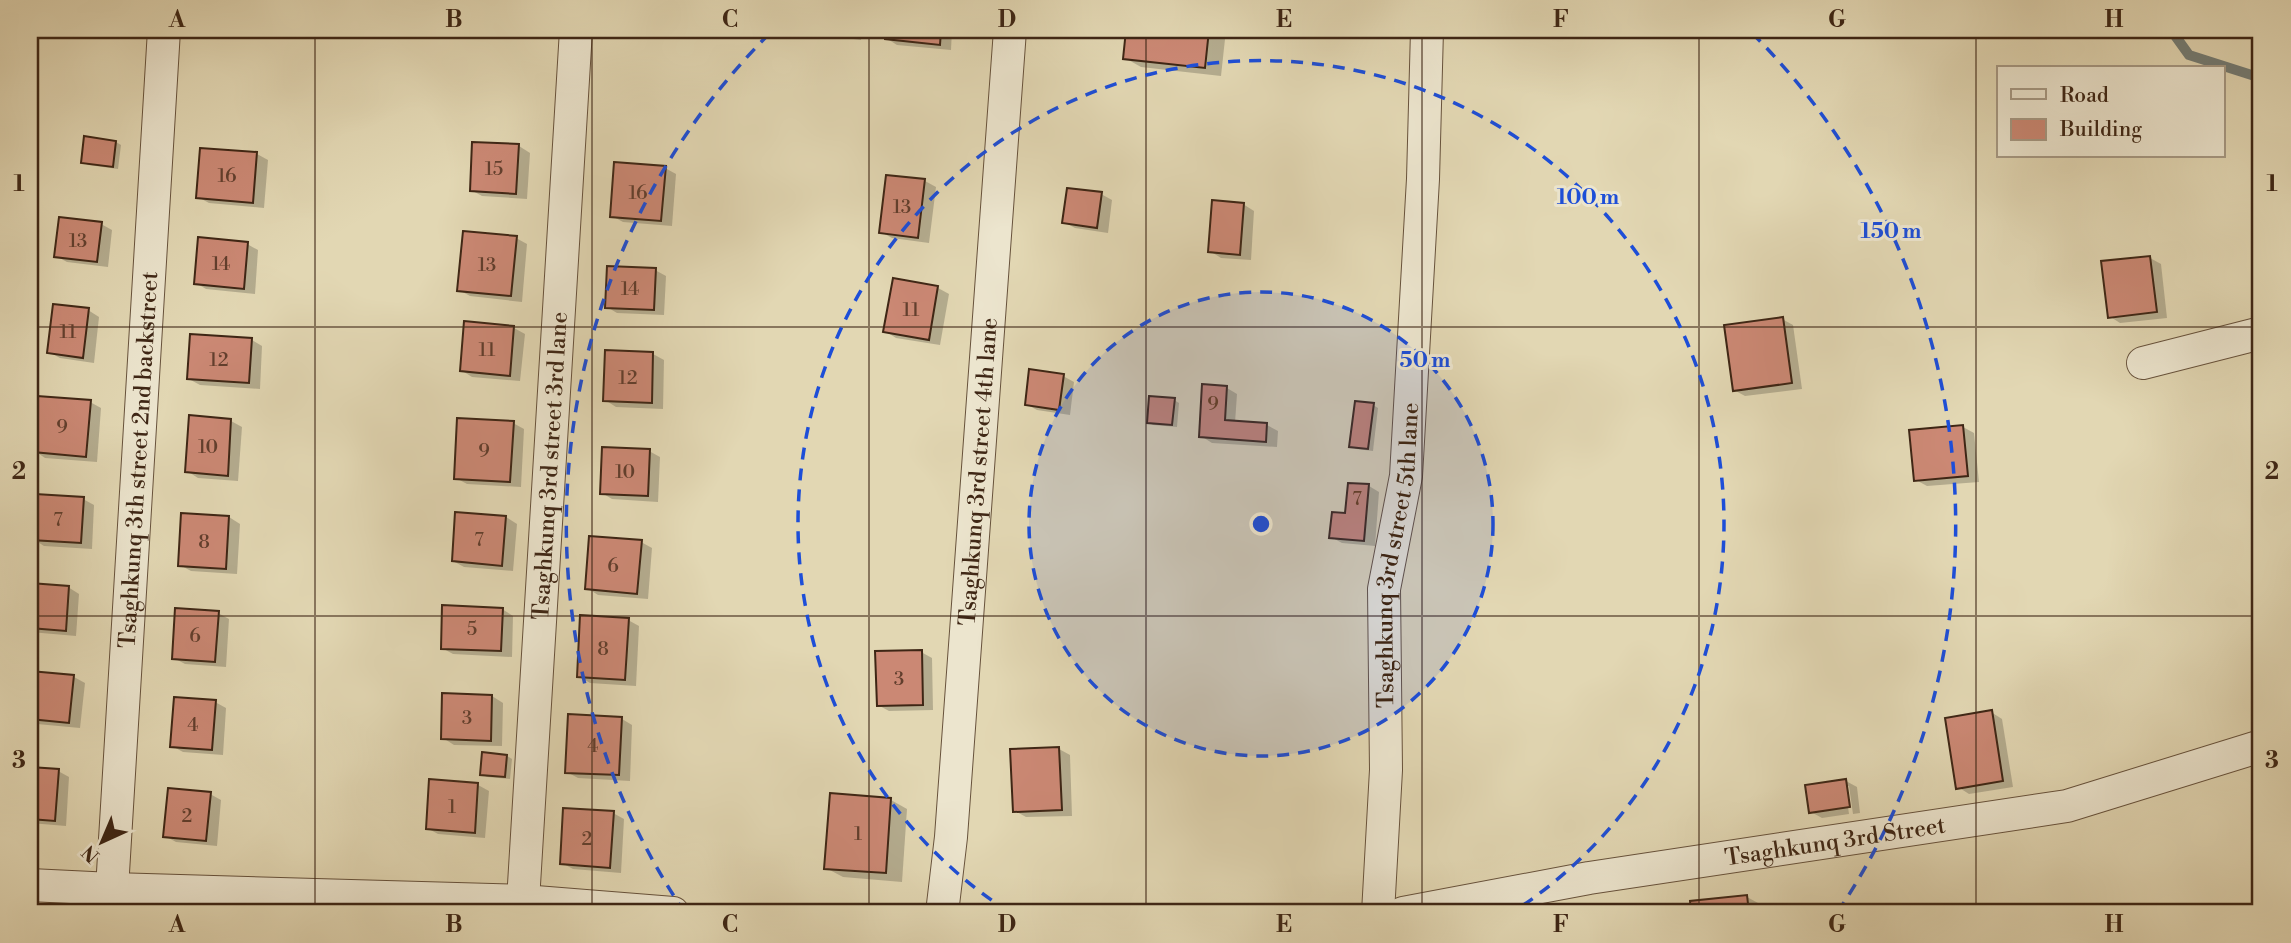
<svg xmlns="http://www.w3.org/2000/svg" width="2291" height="943" font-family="'Libre Bodoni',serif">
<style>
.shadow{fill:#0003}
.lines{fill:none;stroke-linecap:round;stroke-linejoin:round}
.stream{stroke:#747d76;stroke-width:10}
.building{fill:#cb8874;stroke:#3e2615;stroke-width:2}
.street-casing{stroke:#67523c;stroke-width:34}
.street{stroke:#ece5ce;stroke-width:32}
.grid{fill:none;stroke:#3e2615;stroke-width:2;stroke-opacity:0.55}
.ring{fill:none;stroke:#1d4ed8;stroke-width:3.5;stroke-dasharray:12 9}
.labels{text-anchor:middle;stroke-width:6;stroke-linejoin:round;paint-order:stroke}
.number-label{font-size:19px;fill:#613e2d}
.street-label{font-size:23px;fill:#3e2615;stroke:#ece5ce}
.centre{fill:#1d4ed8;stroke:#ece5ce;stroke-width:3.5}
.ring-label{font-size:21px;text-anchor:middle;font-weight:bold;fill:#1d4ed8;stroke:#ece5ce;stroke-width:6;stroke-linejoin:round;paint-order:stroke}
.neatline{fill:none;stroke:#3e2615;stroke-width:2.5}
.grid-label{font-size:23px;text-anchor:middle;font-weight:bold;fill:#3e2615}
</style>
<rect width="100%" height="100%" fill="#e2d7b3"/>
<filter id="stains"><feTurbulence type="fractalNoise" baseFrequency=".00286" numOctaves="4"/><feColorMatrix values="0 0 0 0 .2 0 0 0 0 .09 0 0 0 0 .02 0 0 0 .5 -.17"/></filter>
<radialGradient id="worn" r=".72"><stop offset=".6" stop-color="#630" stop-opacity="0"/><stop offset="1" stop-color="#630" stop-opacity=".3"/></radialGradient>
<g class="shadow">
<polygon points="609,30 667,30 667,38 618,35"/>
<polygon points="710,30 776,30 776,36 715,33"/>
<polygon points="801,30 862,30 861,40 807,33"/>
<polygon points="887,30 952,30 951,50 897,45 886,38"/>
<polygon points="1128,30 1226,30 1221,76 1141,67 1125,58"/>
<polygon points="116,142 121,145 118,169 88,165 83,162"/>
<polygon points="474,144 519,146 530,153 527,199 482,196 471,190"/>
<polygon points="257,154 268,160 264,208 209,203 198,197"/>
<polygon points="665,168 676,174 672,226 623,222 612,216"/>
<polygon points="925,181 936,187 929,243 892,238 881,232"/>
<polygon points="1101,194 1112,200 1108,233 1075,228 1064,222"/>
<polygon points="1243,204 1254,211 1251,260 1221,258 1210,251"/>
<polygon points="101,224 112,230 108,267 67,262 56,256"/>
<polygon points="516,238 527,244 522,302 470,296 459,290"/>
<polygon points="247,244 258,250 255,294 206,289 196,283"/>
<polygon points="2150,258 2161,264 2167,318 2120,323 2109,316"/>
<polygon points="655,270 666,276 664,315 617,313 607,307"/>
<polygon points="894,280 938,288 949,294 940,345 896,338 885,331"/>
<polygon points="88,310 99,317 94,363 60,358 49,352"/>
<polygon points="1782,319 1793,325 1802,389 1745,396 1734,390"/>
<polygon points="514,328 525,334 520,381 472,377 461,370"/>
<polygon points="252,340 262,346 260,389 200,385 189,379"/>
<polygon points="607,352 653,354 664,360 663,409 616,407 605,400"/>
<polygon points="1063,376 1074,382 1070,415 1037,410 1026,404"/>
<polygon points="1227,388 1237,394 1235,423 1267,425 1278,431 1277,447 1212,443 1201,436"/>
<polygon points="1174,400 1179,403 1177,427 1153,425 1148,422"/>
<polygon points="90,402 101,408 97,462 45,458 35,451"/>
<polygon points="1373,405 1378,408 1373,451 1356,449 1351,446"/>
<polygon points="231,421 242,427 238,481 198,478 187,471"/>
<polygon points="513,423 524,429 521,487 467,484 456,478"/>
<polygon points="1963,427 1974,433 1979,482 1927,486 1916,480"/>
<polygon points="649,451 660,457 658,502 612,499 602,493"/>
<polygon points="1369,486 1379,492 1375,546 1342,543 1331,537"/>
<polygon points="83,499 94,505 92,549 44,546 33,539"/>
<polygon points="229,517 240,524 237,574 191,571 180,565"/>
<polygon points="506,517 517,524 513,571 464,567 453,561"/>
<polygon points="641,542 652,548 648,599 598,595 587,588"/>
<polygon points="30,585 68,587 79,594 76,636 30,632"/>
<polygon points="502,609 513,616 512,657 453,654 442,648"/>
<polygon points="218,613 229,619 226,667 185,664 174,658"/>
<polygon points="628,620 639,626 636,686 590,683 579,676"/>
<polygon points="921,652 932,658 933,710 889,711 878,705"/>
<polygon points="30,673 74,677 85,683 80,728 37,724 30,720"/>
<polygon points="492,696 503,703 502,746 454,745 443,738"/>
<polygon points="215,702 226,708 223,755 183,752 172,746"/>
<polygon points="1991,712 2002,719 2013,787 1969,794 1958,787"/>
<polygon points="622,719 632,725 630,781 578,778 567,772"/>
<polygon points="1059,749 1070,755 1072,816 1026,817 1015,811"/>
<polygon points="507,756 512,759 510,779 487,777 482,774"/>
<polygon points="30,769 58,771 69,777 66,826 30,823"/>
<polygon points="1846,781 1857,787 1860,813 1853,814 1849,786 1845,786 1849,814 1822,818 1811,812"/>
<polygon points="478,785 489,791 485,838 438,834 427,828"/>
<polygon points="210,794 221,800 217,846 176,842 165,836"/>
<polygon points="891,800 907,809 902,882 843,877 826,868"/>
<polygon points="613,813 624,819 621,873 573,869 562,863"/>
<polygon points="1747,897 1758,903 1759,913 1693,913 1692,902"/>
</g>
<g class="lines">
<polyline class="stream" points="2171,30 2189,55 2261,78"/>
</g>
<g class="building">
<polygon points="885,30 941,30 940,45 885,39"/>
<polygon points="1126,30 1209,30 1205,68 1123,59"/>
<polygon points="84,136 116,141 113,167 81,163"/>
<polygon points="472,142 519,144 516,194 470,191"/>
<polygon points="200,148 257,152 253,203 196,198"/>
<polygon points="614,162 666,166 661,221 610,217"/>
<polygon points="886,175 925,179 918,238 879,233"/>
<polygon points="1067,188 1102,192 1097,228 1062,223"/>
<polygon points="1212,200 1244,203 1240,255 1208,252"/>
<polygon points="59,217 102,222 97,262 54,257"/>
<polygon points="463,231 517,236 511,296 457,291"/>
<polygon points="198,237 248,242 244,289 194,284"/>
<polygon points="2150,256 2157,312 2108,318 2101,261"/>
<polygon points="607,266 656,268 654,310 605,308"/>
<polygon points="893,278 938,286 929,340 883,332"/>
<polygon points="53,304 89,308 83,358 47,353"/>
<polygon points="1783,317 1792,383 1733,391 1724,325"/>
<polygon points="464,321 514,326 510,376 460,371"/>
<polygon points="190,334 252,338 249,383 187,379"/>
<polygon points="605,350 653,352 652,403 603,401"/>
<polygon points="1029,369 1064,374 1059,410 1025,405"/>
<polygon points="1202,384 1227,386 1225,420 1267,423 1266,442 1199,437"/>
<polygon points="37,396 91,400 86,457 33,452"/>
<polygon points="1149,396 1175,398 1172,425 1147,423"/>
<polygon points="1355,401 1374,403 1368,449 1349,447"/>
<polygon points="189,415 231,419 228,476 185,472"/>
<polygon points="457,418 514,421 510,482 454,479"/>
<polygon points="1963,425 1968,476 1914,481 1909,430"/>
<polygon points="602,447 650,449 648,496 600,494"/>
<polygon points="1348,483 1369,484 1364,541 1329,538 1332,512 1345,513"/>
<polygon points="35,494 84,497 81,543 31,540"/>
<polygon points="455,512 506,516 502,566 452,561"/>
<polygon points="181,513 229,516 226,569 178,566"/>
<polygon points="589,536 642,540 637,594 585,589"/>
<polygon points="30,583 69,586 66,631 30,628"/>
<polygon points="442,605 503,608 501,651 441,649"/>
<polygon points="175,608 219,611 215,662 172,659"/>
<polygon points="580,615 629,618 625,680 577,677"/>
<polygon points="922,650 923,705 877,706 875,651"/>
<polygon points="30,671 74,675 69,723 30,719"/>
<polygon points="442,693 492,695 491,741 441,739"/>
<polygon points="174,697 216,700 212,750 170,747"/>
<polygon points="1992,710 2003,781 1956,789 1945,718"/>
<polygon points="568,714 622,717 619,775 565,773"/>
<polygon points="1059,747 1062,810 1013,812 1010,749"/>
<polygon points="482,752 507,755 505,777 480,775"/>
<polygon points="30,767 59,769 55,821 30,819"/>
<polygon points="429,779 478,783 475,833 426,829"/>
<polygon points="1846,779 1850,807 1809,813 1805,785"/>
<polygon points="168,788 211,792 206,841 163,837"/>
<polygon points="830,793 891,798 886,873 824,869"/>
<polygon points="563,808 614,811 610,868 560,864"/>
<polygon points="1747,895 1749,913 1691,913 1690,901"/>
</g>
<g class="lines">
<g class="street-casing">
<g id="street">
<polyline points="2143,363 2261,333"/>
<polyline points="30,885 112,889 523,901 673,913"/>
<path id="s1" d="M112,889L164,30"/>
<path id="s2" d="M523,901L576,30"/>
<path id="s3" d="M942,913L951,837L1010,30"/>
<path id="s4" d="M1378,913L1386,770L1384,589L1406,476L1423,179L1427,30"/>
<path id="s5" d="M1403,913L1589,878L2067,806L2261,746"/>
</g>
</g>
<use href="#street" class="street"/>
</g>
<path class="grid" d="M315,30V913M592,30V913M869,30V913M1146,30V913M1422,30V913M1699,30V913M1976,30V913M30,327H2261M30,616H2261"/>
<circle cx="1261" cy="524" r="232" fill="#1d4ed8" fill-opacity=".12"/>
<g class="ring">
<circle cx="1261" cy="524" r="232"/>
<path d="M1009 912A463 463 0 1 1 1513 912"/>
<path d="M685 913A695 695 0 0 1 770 33M1752 33A695 695 0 0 1 1837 913"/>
</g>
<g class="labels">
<g class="number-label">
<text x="494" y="175">15</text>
<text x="227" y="182">16</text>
<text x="638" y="199">16</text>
<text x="902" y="213">13</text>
<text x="78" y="247">13</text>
<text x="221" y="270">14</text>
<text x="487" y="271">13</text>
<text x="630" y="295">14</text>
<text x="911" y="316">11</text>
<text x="68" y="338">11</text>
<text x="487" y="356">11</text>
<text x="219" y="366">12</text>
<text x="628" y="384">12</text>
<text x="1213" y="410">9</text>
<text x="62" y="433">9</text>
<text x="208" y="453">10</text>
<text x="484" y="457">9</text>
<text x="625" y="478">10</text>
<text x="1357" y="505">7</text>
<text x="58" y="526">7</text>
<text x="479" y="546">7</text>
<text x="204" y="548">8</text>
<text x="613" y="572">6</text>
<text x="472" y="635">5</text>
<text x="195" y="642">6</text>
<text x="603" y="655">8</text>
<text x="899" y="685">3</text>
<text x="467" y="724">3</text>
<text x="193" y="731">4</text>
<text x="593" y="752">4</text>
<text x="452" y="813">1</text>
<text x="187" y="822">2</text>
<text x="858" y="840">1</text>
<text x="587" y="845">2</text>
</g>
<g class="street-label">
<text dy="8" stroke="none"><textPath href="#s1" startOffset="430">Tsaghkunq 3th street 2nd backstreet</textPath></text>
<text dy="8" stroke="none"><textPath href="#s2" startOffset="436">Tsaghkunq 3rd street 3rd lane</textPath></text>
<text dy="8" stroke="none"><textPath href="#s3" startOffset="443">Tsaghkunq 3rd street 4th lane</textPath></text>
<text dy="8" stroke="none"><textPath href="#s4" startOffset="359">Tsaghkunq 3rd street 5th lane</textPath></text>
<text dy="8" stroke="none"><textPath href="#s5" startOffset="438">Tsaghkunq 3rd Street</textPath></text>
</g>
</g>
<circle cx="1261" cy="524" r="10" class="centre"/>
<g class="ring-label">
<text x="1588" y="204">100 m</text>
<text x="1891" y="238">150 m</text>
<text x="1425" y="367">50 m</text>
</g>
<rect width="2291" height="943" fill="none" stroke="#e2d7b3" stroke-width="77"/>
<rect x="1997" y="66" width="228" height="91" fill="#ece5ce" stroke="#a69984" stroke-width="2"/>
<rect x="2011" y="89" width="35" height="10" fill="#ece5ce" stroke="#a69984" stroke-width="2"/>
<text x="2060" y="102" font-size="21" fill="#3e2615">Road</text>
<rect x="2011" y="119" width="35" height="21" fill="#cb8874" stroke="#a69984" stroke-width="2"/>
<text x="2060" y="136" font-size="21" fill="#3e2615">Building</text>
<g transform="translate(102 842) rotate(224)" stroke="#ece5ce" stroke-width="5" paint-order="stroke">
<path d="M0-5L12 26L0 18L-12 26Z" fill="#3e2615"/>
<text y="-10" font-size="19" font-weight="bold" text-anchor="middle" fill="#3e2615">N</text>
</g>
<rect x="38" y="38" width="2214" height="866" class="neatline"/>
<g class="grid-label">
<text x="177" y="27">A</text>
<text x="454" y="27">B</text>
<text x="730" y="27">C</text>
<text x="1007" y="27">D</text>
<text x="1284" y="27">E</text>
<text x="1561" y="27">F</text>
<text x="1837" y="27">G</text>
<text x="2114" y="27">H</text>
<text x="19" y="191">1</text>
<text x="2272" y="191">1</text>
<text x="19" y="479">2</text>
<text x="2272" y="479">2</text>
<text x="19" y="768">3</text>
<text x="2272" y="768">3</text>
<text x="177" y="932">A</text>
<text x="454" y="932">B</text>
<text x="730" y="932">C</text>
<text x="1007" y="932">D</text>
<text x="1284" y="932">E</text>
<text x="1561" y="932">F</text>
<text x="1837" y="932">G</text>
<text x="2114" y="932">H</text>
</g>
<rect width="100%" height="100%" filter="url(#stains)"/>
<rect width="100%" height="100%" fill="url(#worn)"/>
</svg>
